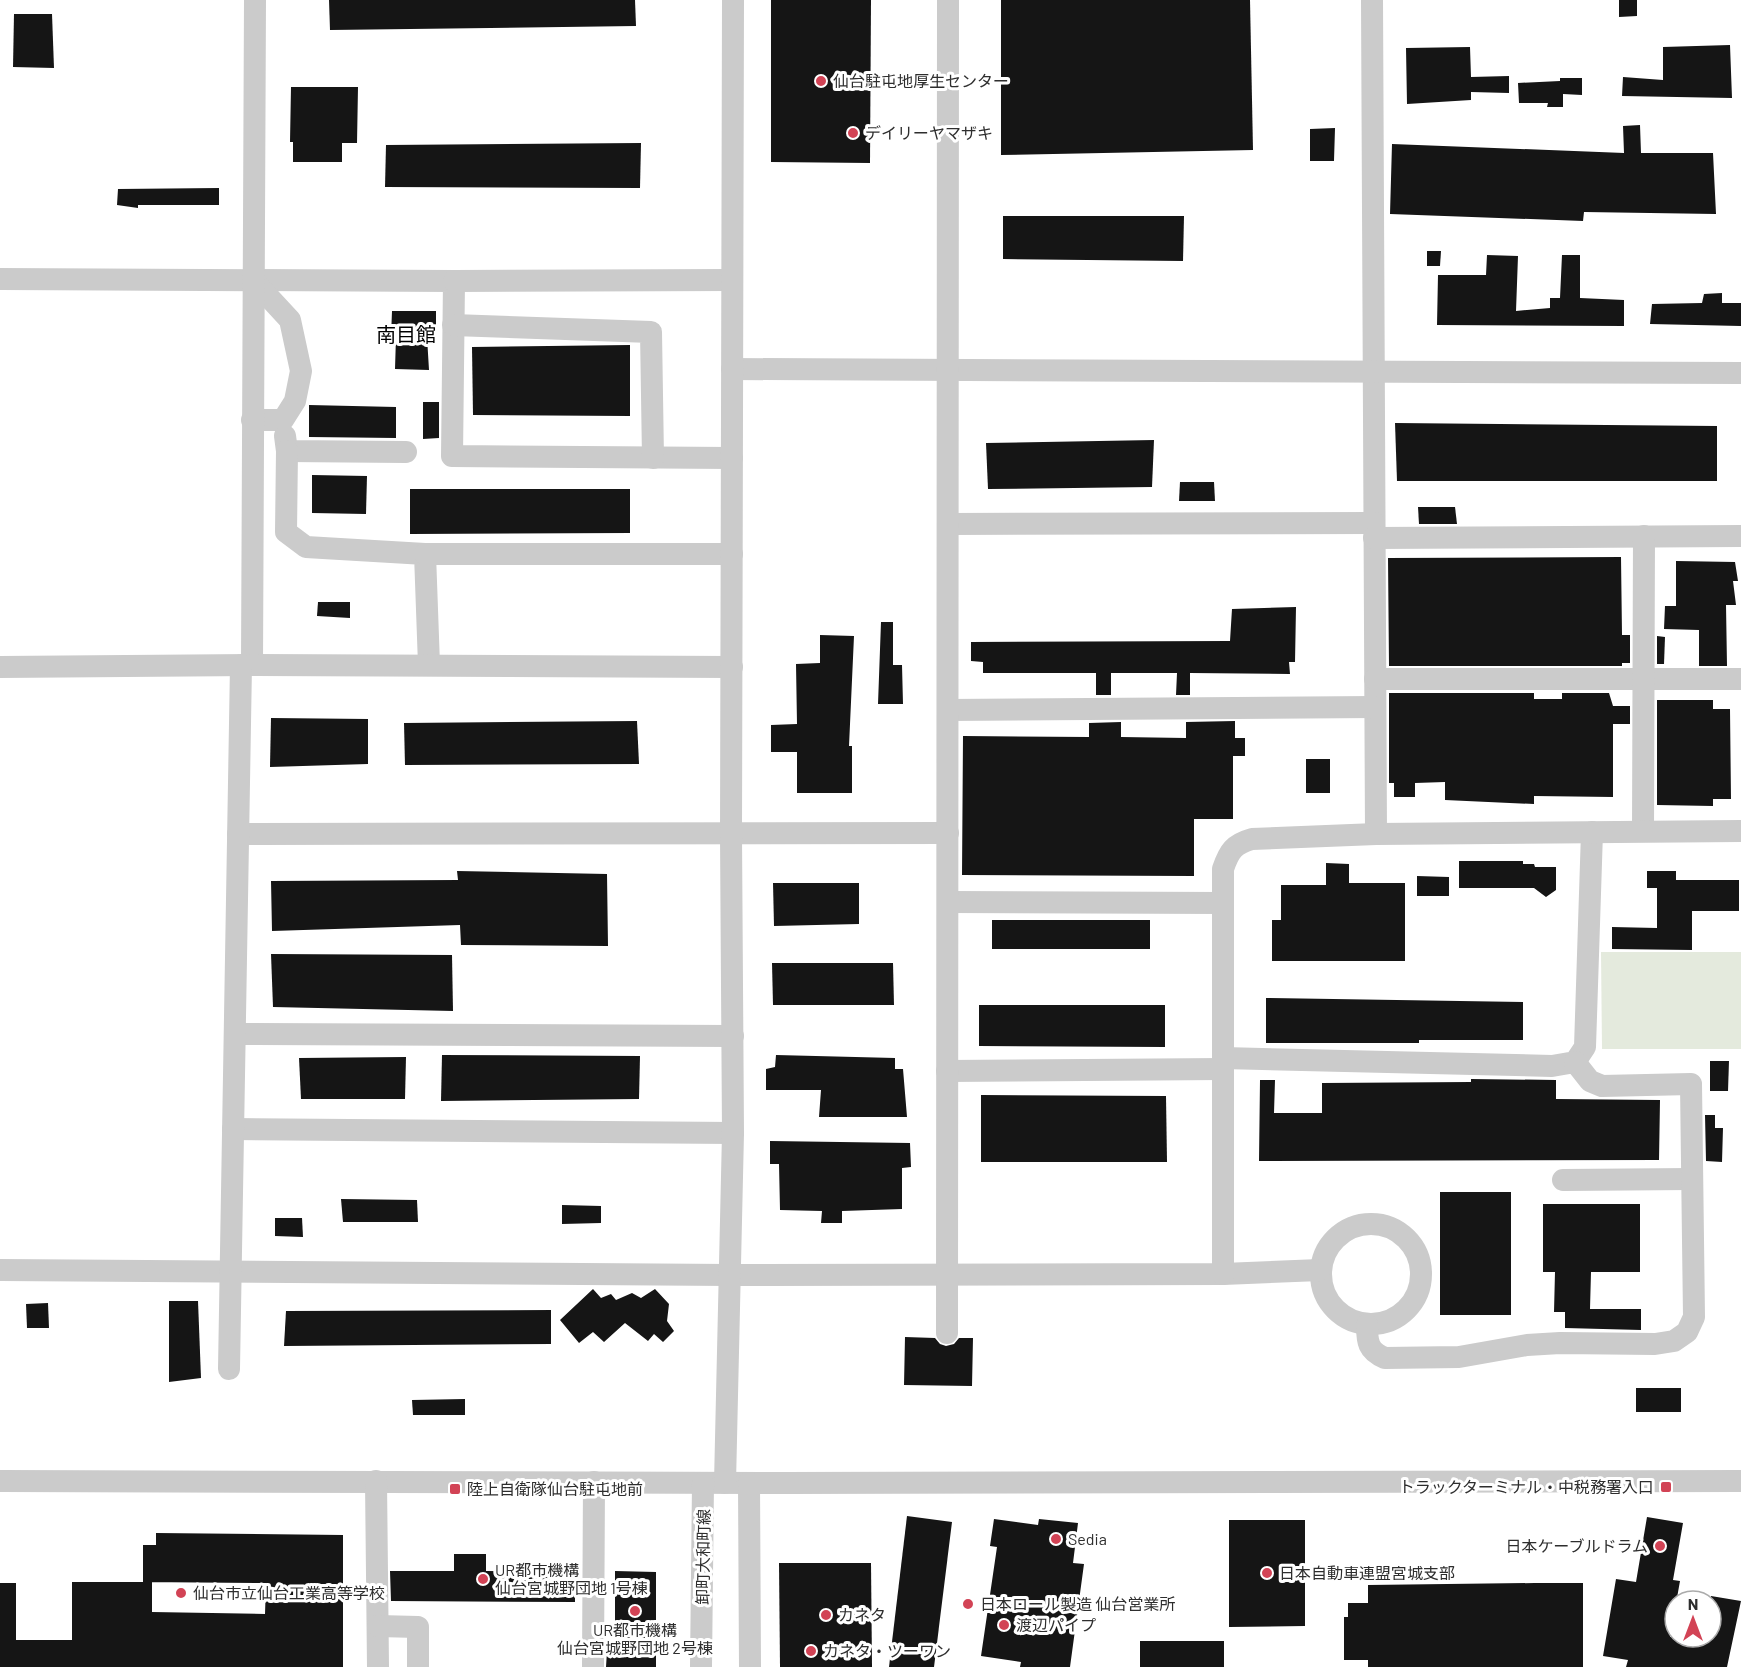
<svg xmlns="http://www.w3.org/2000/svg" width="1741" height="1667" font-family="Barlow,'Noto Sans JP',sans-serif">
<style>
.green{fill:#e4eadd}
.building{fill:#151515}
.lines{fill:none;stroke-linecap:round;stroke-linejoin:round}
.minor{stroke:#cbcbcb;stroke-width:22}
.poi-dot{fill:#d24355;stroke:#fff;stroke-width:2}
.labels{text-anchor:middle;stroke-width:6;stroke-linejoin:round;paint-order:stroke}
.poi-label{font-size:16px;fill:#2e2e2e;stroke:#fff;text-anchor:start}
.street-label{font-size:16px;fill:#2e2e2e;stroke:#fff}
.quarter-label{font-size:20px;fill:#000;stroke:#fff}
</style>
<rect width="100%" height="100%" fill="#fff"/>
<polygon class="green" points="1601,952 1741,952 1741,1049 1602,1049"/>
<g class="building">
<polygon points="329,0 635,0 636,26 330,30"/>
<polygon points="771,0 871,0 870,163 771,162"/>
<polygon points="1001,0 1250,0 1253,150 1001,155"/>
<polygon points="1619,0 1637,0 1637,16 1619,17"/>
<polygon points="14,14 52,14 54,68 13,67"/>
<polygon points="1730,45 1732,98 1622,96 1623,77 1663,80 1663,47"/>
<polygon points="1470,47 1471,77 1509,76 1509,93 1471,92 1471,100 1407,104 1406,48"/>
<polygon points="1560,78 1582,78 1582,95 1563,94 1563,107 1547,107 1548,103 1519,103 1518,83 1560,81"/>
<polygon points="291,87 358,87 357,143 342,143 342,162 293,162 293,142 290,142"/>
<polygon points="1640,125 1641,153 1713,153 1716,214 1584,212 1583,221 1390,214 1392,144 1624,153 1623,126"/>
<polygon points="1335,128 1334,161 1310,161 1310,129"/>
<polygon points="641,143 640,188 385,187 386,145"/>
<polygon points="219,188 219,205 138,205 138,208 117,205 118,189"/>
<polygon points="1003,216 1184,216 1183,261 1003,259"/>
<polygon points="1427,251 1441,251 1440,266 1427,266"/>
<polygon points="1487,255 1518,256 1516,311 1550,308 1550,298 1560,298 1562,255 1580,255 1580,298 1624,300 1624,326 1437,325 1438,275 1486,275"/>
<polygon points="1722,293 1722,303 1741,303 1741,326 1650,324 1652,304 1702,303 1704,294"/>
<polygon points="392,311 436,311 436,337 427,337 429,370 395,369 396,337 391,337"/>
<polygon points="630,345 630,416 473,415 472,347"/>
<polygon points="423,402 439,402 439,438 423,439"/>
<polygon points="309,405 396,407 396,438 309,437"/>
<polygon points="1395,423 1717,426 1717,481 1397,481"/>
<polygon points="1154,440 1152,487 988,489 986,443"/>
<polygon points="312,475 367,476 366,514 312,513"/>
<polygon points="1180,482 1214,482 1215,501 1179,501"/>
<polygon points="410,489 630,489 630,533 410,534"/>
<polygon points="1418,507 1455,507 1457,524 1419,524"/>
<polygon points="1621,557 1622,635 1630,635 1630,663 1622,663 1622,666 1389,666 1388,558"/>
<polygon points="1676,561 1735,562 1738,581 1733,581 1736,605 1726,605 1727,666 1699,666 1699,630 1664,629 1665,606 1676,606"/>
<polygon points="318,602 350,602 350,618 317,616"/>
<polygon points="1296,607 1295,662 1289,662 1290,674 1190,673 1190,695 1176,695 1177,673 1111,673 1111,695 1096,695 1096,673 983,673 983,662 971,661 971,642 1230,641 1232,609"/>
<polygon points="881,622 893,622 893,665 902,665 903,704 878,704"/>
<polygon points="820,635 854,636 849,746 852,746 852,793 797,793 797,752 771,752 771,725 797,724 796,664 820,663"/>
<polygon points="1657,636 1665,637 1664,664 1657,664"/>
<polygon points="1389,693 1534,693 1534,699 1562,699 1562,693 1609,693 1613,706 1630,706 1630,724 1613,724 1613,797 1534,796 1534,804 1445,800 1445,782 1415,783 1415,797 1394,797 1394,783 1389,783"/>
<polygon points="1657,700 1713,700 1713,709 1730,709 1731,799 1713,799 1713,806 1657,805"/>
<polygon points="271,718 368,719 368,764 270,767"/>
<polygon points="637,721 639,764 405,765 404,723"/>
<polygon points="1235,721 1235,738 1245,738 1245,756 1233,756 1233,819 1194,819 1194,876 962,875 963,736 1089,737 1089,723 1121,722 1121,737 1186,738 1186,722"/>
<rect x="1306" y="759" width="24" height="34"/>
<polygon points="1459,861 1523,861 1523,864 1534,864 1535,867 1556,867 1556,890 1546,897 1534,888 1459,888"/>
<polygon points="1326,863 1349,864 1349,883 1405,883 1405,961 1272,961 1272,920 1281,920 1281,885 1326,885"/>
<polygon points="457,871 607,874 608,946 461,945 460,925 272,931 271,881 458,880"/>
<polygon points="1647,871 1676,871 1676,880 1739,880 1739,911 1692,911 1692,950 1612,949 1612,927 1657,928 1657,888 1647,888"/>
<polygon points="1417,876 1449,877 1449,896 1417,896"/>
<polygon points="773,883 859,883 859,924 774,926"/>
<rect x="992" y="920" width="158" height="29"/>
<polygon points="271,954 452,955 453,1011 273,1007"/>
<polygon points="772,963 893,963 894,1005 773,1005"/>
<polygon points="1266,998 1523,1002 1523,1040 1419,1040 1419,1043 1266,1043"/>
<polygon points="979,1005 1165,1005 1165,1047 979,1046"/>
<polygon points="442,1055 640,1056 639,1099 441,1101"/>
<polygon points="776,1055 895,1058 895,1069 903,1069 907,1117 819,1117 821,1090 766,1090 766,1069 775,1067"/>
<polygon points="406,1057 405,1099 301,1099 299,1058"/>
<polygon points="1710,1061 1729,1061 1728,1091 1710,1091"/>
<polygon points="1471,1079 1556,1080 1556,1099 1660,1100 1659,1160 1259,1161 1260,1080 1275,1080 1274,1113 1322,1113 1322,1083 1471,1082"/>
<polygon points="981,1095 1166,1096 1167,1162 981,1162"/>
<polygon points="1705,1115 1715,1115 1715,1128 1723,1128 1722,1162 1706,1161"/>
<polygon points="770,1141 910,1143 911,1167 902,1168 902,1209 842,1211 842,1223 821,1223 822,1211 780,1210 779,1164 770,1164"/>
<rect x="1440" y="1192" width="71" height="123"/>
<polygon points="341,1199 417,1200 418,1222 343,1222"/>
<polygon points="1543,1204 1640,1204 1640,1272 1591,1272 1590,1309 1641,1309 1641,1330 1565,1328 1565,1312 1554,1312 1555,1272 1543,1272"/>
<polygon points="562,1205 601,1206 601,1223 562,1224"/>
<polygon points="275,1218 302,1218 303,1237 275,1236"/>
<polygon points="593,1289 601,1298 611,1294 616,1300 632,1293 641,1298 655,1289 669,1304 667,1321 674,1331 663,1342 654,1334 648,1341 625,1323 604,1342 593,1332 579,1343 560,1320"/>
<polygon points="169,1301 198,1301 201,1378 169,1382"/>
<polygon points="48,1303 49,1328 27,1328 26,1304"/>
<polygon points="551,1310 551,1344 284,1346 286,1311"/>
<polygon points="905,1337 935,1338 940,1344 946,1346 954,1344 959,1338 973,1338 972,1386 904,1385"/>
<rect x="1636" y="1388" width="45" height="24"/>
<polygon points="465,1399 465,1415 413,1415 412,1400"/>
<polygon points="907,1516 952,1522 934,1667 889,1667"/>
<polygon points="1647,1517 1683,1523 1673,1580 1680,1581 1670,1637 1711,1637 1711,1596 1741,1601 1727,1667 1626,1667 1628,1660 1603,1656 1616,1579 1636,1582"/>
<polygon points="994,1519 1038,1525 1039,1519 1078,1523 1073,1563 1084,1564 1070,1667 1020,1667 1021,1662 981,1656 997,1547 990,1546"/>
<polygon points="1229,1520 1305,1520 1305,1626 1229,1627"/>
<polygon points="156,1533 343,1535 343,1667 0,1667 0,1583 16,1583 16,1640 72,1640 72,1582 152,1582 152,1612 265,1614 266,1583 143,1582 143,1545 156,1545"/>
<polygon points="454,1554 486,1554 486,1571 580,1572 580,1586 575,1586 575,1602 391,1601 390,1571 454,1571"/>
<polygon points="779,1563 871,1563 872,1667 780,1667"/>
<polygon points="615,1571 656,1572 656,1667 606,1667 607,1651 615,1651"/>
<polygon points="1535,1583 1583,1583 1583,1667 1368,1667 1368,1660 1344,1660 1344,1617 1348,1617 1348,1603 1368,1603 1368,1585"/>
<rect x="1140" y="1641" width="84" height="26"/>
</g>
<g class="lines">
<g class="minor">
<polyline points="1372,0 1376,834"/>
<polyline points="0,279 454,281 452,456 732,458"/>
<polyline points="252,279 290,320 301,371 295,401 283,420 252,420"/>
<polyline points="454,281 732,280"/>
<polyline points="453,325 651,332 653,458"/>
<polyline points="732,369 1741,373"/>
<polyline points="285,436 287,451 406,452"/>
<polyline points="287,451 286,532 306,547 425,554 429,665"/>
<polyline points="948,524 1374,523"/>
<polyline points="1374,538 1741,536"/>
<polyline points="425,554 732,554"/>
<polyline points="252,665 255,0"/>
<polyline points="0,667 252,665 732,667"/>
<polyline points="1375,679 1741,679"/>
<polyline points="948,710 1375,707"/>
<polyline points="1643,831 1644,536"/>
<polyline points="238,834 948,833"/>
<polyline points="948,902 1223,903"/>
<polyline points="235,1034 733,1036"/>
<polyline points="1223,1058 1552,1066 1575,1062 1585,1047 1592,832"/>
<polyline points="947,1071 1223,1069"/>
<polyline points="233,1129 733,1133"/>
<polyline points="1563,1180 1691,1179"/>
<circle cx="1371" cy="1274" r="50"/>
<polyline points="0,1270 731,1275 1223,1274 1320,1270"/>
<path d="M1223,1274V869C1229,851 1234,844 1252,839L1376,834L1741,831"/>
<path d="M1367,1325C1367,1342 1368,1351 1385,1358L1459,1357L1527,1345L1560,1343L1655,1344L1674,1341L1687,1332L1694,1317L1691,1084L1602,1086L1590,1081L1575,1062"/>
<polyline points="947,1333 948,0"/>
<polyline points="229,1369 241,665"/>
<polyline points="0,1481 783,1483 1741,1481"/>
<polyline points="376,1481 378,1667"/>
<polyline points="725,1483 733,1133 731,835 733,0"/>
<polyline points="749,1483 750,1667"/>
<polyline points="378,1626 418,1627 418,1667"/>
<polyline points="593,1667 594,1482"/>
<polyline points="701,1667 703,1483"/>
</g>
</g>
<g class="poi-dot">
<circle cx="821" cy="81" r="6"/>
<circle cx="853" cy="133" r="6"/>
<rect x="1660" y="1481" width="12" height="12" rx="3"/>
<rect x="449" y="1483" width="12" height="12" rx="3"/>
<circle cx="1056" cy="1539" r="6"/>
<circle cx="1660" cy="1546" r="6"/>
<circle cx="1267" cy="1573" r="6"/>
<circle cx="483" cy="1579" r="6"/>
<circle cx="181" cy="1593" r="6"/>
<circle cx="968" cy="1604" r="6"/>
<circle cx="635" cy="1611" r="6"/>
<circle cx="826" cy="1615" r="6"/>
<circle cx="1004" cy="1625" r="6"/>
<circle cx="811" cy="1651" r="6"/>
</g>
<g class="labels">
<g class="poi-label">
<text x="833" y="87">仙台駐屯地厚生センター</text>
<text x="865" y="139">デイリーヤマザキ</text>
<text x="1654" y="1493" text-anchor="end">トラックターミナル・中税務署入口</text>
<text x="467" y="1495">陸上自衛隊仙台駐屯地前</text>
<text x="1068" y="1545">Sedia</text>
<text x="1648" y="1552" text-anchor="end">日本ケーブルドラム</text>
<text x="495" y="1576">UR都市機構<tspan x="495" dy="18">仙台宮城野団地 1号棟</tspan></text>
<text x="1279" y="1579">日本自動車連盟宮城支部</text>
<text x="193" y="1599">仙台市立仙台工業高等学校</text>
<text x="980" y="1610">日本ロール製造 仙台営業所</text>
<text x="838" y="1621">カネタ</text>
<text x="1016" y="1631">渡辺パイプ</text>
<text x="635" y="1636" text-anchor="middle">UR都市機構<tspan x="635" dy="18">仙台宮城野団地 2号棟</tspan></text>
<text x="823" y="1657">カネタ・ツーワン</text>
</g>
<g class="street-label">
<text transform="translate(703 1557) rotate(-89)" y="6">卸町大和町線</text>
</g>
<g class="quarter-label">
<text x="406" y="342">南目館</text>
</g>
</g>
<g transform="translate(1693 1619)"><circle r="28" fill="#ffffff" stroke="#ababab" stroke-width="1.5"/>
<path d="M0-4.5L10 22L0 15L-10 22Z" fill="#d24355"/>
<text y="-9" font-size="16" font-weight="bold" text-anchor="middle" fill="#2e2e2e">N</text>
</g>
</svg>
